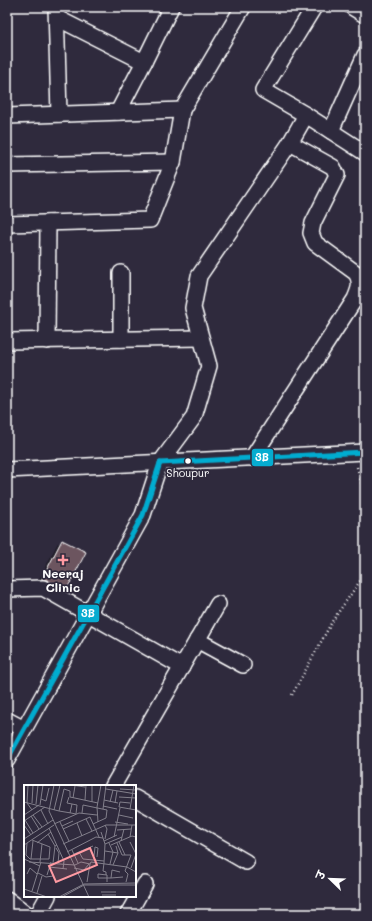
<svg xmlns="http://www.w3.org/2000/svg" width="372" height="921" font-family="Mali,'Playpen Sans Deva',sans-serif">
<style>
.building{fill:#6c545f;stroke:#fff;filter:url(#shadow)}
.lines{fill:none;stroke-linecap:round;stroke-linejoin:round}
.minor-casing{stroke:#fff;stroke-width:18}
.path{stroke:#fff;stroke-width:2.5;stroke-dasharray:1 3;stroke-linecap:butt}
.minor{stroke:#2f2a3d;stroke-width:15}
.bus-1-casing{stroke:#2f2a3d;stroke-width:8}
.bus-1{stroke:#06acd0;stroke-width:5}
.bus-dot{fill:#fff;stroke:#2f2a3d;stroke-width:1.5}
.poi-dot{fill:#ff9aa2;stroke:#2f2a3d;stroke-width:1.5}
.labels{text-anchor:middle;stroke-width:3.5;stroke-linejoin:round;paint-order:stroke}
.bus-label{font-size:11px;fill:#fff;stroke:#2f2a3d}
.poi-label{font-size:12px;font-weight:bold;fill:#fff;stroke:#2f2a3d}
.inset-road{fill:none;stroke:#827f8b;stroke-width:1}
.view{fill:#ff9aa2;fill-opacity:0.15;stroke:#ff9aa2;stroke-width:2}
.inset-edge{fill:none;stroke:#fff;stroke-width:2}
.line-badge{stroke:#2f2a3d;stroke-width:1.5}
.badge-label{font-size:11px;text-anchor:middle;font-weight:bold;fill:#fff}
</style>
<defs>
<filter id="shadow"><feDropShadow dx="-3.5" dy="3.5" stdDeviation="0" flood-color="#0009"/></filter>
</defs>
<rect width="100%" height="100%" fill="#2f2a3d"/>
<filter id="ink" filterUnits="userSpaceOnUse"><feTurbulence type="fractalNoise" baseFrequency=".025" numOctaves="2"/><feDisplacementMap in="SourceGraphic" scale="8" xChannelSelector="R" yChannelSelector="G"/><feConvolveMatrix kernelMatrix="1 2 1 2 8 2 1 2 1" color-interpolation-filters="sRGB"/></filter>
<g filter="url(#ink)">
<polygon class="building" points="62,540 86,552 66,591 47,580 42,579"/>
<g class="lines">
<g class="minor-casing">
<g id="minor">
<polyline points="56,7 59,114"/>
<polyline points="352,7 365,15"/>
<polyline points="57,18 144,62"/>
<polyline points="118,112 144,62 171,7"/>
<polyline points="306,115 365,153"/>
<polyline points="7,116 182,110"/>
<polyline points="331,131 365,55"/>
<polyline points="7,165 173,162"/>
<polyline points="7,224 150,220 173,162 182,110 243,7"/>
<polyline points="121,273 121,339"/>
<polyline points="7,341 201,338"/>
<polyline points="47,341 48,223"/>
<path d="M252,458L355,299C359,290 362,282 356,273L315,243L311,233L313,223L337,175L333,167L290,143"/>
<polyline points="7,470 365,452"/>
<polyline points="7,589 43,588 182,667"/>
<polyline points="197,640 243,665"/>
<polyline points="7,720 24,729"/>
<polyline points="7,760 143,515 160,463 194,417 209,366 193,308 199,276 290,143 306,115 263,90 314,7"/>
<polyline points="113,786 218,604"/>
<polyline points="135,798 246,862"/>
<polyline points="7,899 27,914"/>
<polyline points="38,914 48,896"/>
<polyline points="128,914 145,884"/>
</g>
</g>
<g class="path">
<polyline points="357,467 365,496"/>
<polyline points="292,695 333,620 365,574"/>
</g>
<use href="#minor" class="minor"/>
<g class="bus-1-casing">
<g id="bus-1">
<polyline points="160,463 365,452"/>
<polyline points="7,760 143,515 160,463"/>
</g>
</g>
<use href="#bus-1" class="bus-1"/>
</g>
</g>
<circle class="bus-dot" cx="188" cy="461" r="3.5"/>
<path class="poi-dot" d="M61 554h4v4h4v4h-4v4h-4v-4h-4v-4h4z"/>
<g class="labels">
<g class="bus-label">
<text x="188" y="477">Shoupur</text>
</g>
<g class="poi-label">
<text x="63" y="578">Neeraj<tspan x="63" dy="14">Clinic</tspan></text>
</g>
</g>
<g transform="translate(24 785)">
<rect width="112" height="112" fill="#2f2a3d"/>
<path class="inset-road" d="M4,0L3,18L8,25M30,0L25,26L65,112M47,0L61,2M82,4L112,9M96,4L112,5M45,12L43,18L48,19L46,28M95,12L112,13M49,13L51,1M17,14L22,16L25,3M61,15L62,0M80,15L94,18M0,17L35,26L40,4L46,6V12L74,18M68,17V0M86,17L89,5M8,18L9,0M91,18L93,6M106,18L96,17L95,22L112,25M12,19L14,0M16,20L19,0M79,21L93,24M79,24L82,0M106,24L110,0M17,25L24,39M30,25L36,0M35,26L47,28M47,28L52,29L53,20L48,19M58,28L59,20L83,25L82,33L69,39M0,30L15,20M9,30L18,42M95,30L109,33M7,31L15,44M66,32L75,52M62,34L68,46M1,35L9,48M0,36L21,22M36,37L45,56M74,37L73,22L77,0M91,37L104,39M53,38L58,51M30,39L55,28L73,30M0,40L7,50M38,41L49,36M25,43L40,76L39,84M39,44L66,32M93,45L107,44M77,47L81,59L80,78M24,49L31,61M90,52L96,23M106,52L108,40M0,54L29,35M81,54L83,44L81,40M8,55L26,62L25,74M80,56L93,50M97,56L100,44M95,57L101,70M106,57L112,69L107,83M3,58L2,70L6,74H25M13,58L27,47M85,58L89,67L86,79M93,58L98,70H107L101,86L104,89L102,97M39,59L82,40H112M81,59L98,52M0,60L30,40M87,60L108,51L112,52M32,63L35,68L34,78M48,65L54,78M81,66L94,68M43,67L72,52L79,53M55,67L59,74L80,76M50,69L69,61M70,71L71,62L74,63L73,72M0,74L16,81M7,74L9,56M5,77L51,80L57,77L66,79L67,77L103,82L112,87M16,77L18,59M29,78L31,61L33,60M80,78L79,86L82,87V90M89,80L94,68L92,61M25,82L43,84M50,83L60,85L65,79M14,88L22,92L29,91M3,89L6,83L13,89M23,90L27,77M87,93L88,85L96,87M63,97L66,79M83,97V90L74,89V93H87L99,92M0,104L23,112M8,106L17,77M77,107H92M13,108L18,91M78,110H92M35,112L60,99L112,98M38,112L60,100H112"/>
<path class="view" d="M66,63L73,80L32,97L25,81Z"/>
<rect width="112" height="112" class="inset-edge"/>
</g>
<g class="line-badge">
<rect x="251" y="448" width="23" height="19" rx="4" fill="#06acd0"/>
<rect x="77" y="604" width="23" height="19" rx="4" fill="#06acd0"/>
</g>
<g class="badge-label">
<text x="262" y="461">3B</text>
<text x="88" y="617">3B</text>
</g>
<rect width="372" height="921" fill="none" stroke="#2f2a3d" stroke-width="24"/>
<rect x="12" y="12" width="348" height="897" fill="none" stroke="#fff" stroke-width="1.5" filter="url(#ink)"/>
<g transform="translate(330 879) rotate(293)" stroke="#2f2a3d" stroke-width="3" paint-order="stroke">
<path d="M0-3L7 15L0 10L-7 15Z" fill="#ffffff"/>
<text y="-6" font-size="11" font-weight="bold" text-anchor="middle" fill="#ffffff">उ</text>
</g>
</svg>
